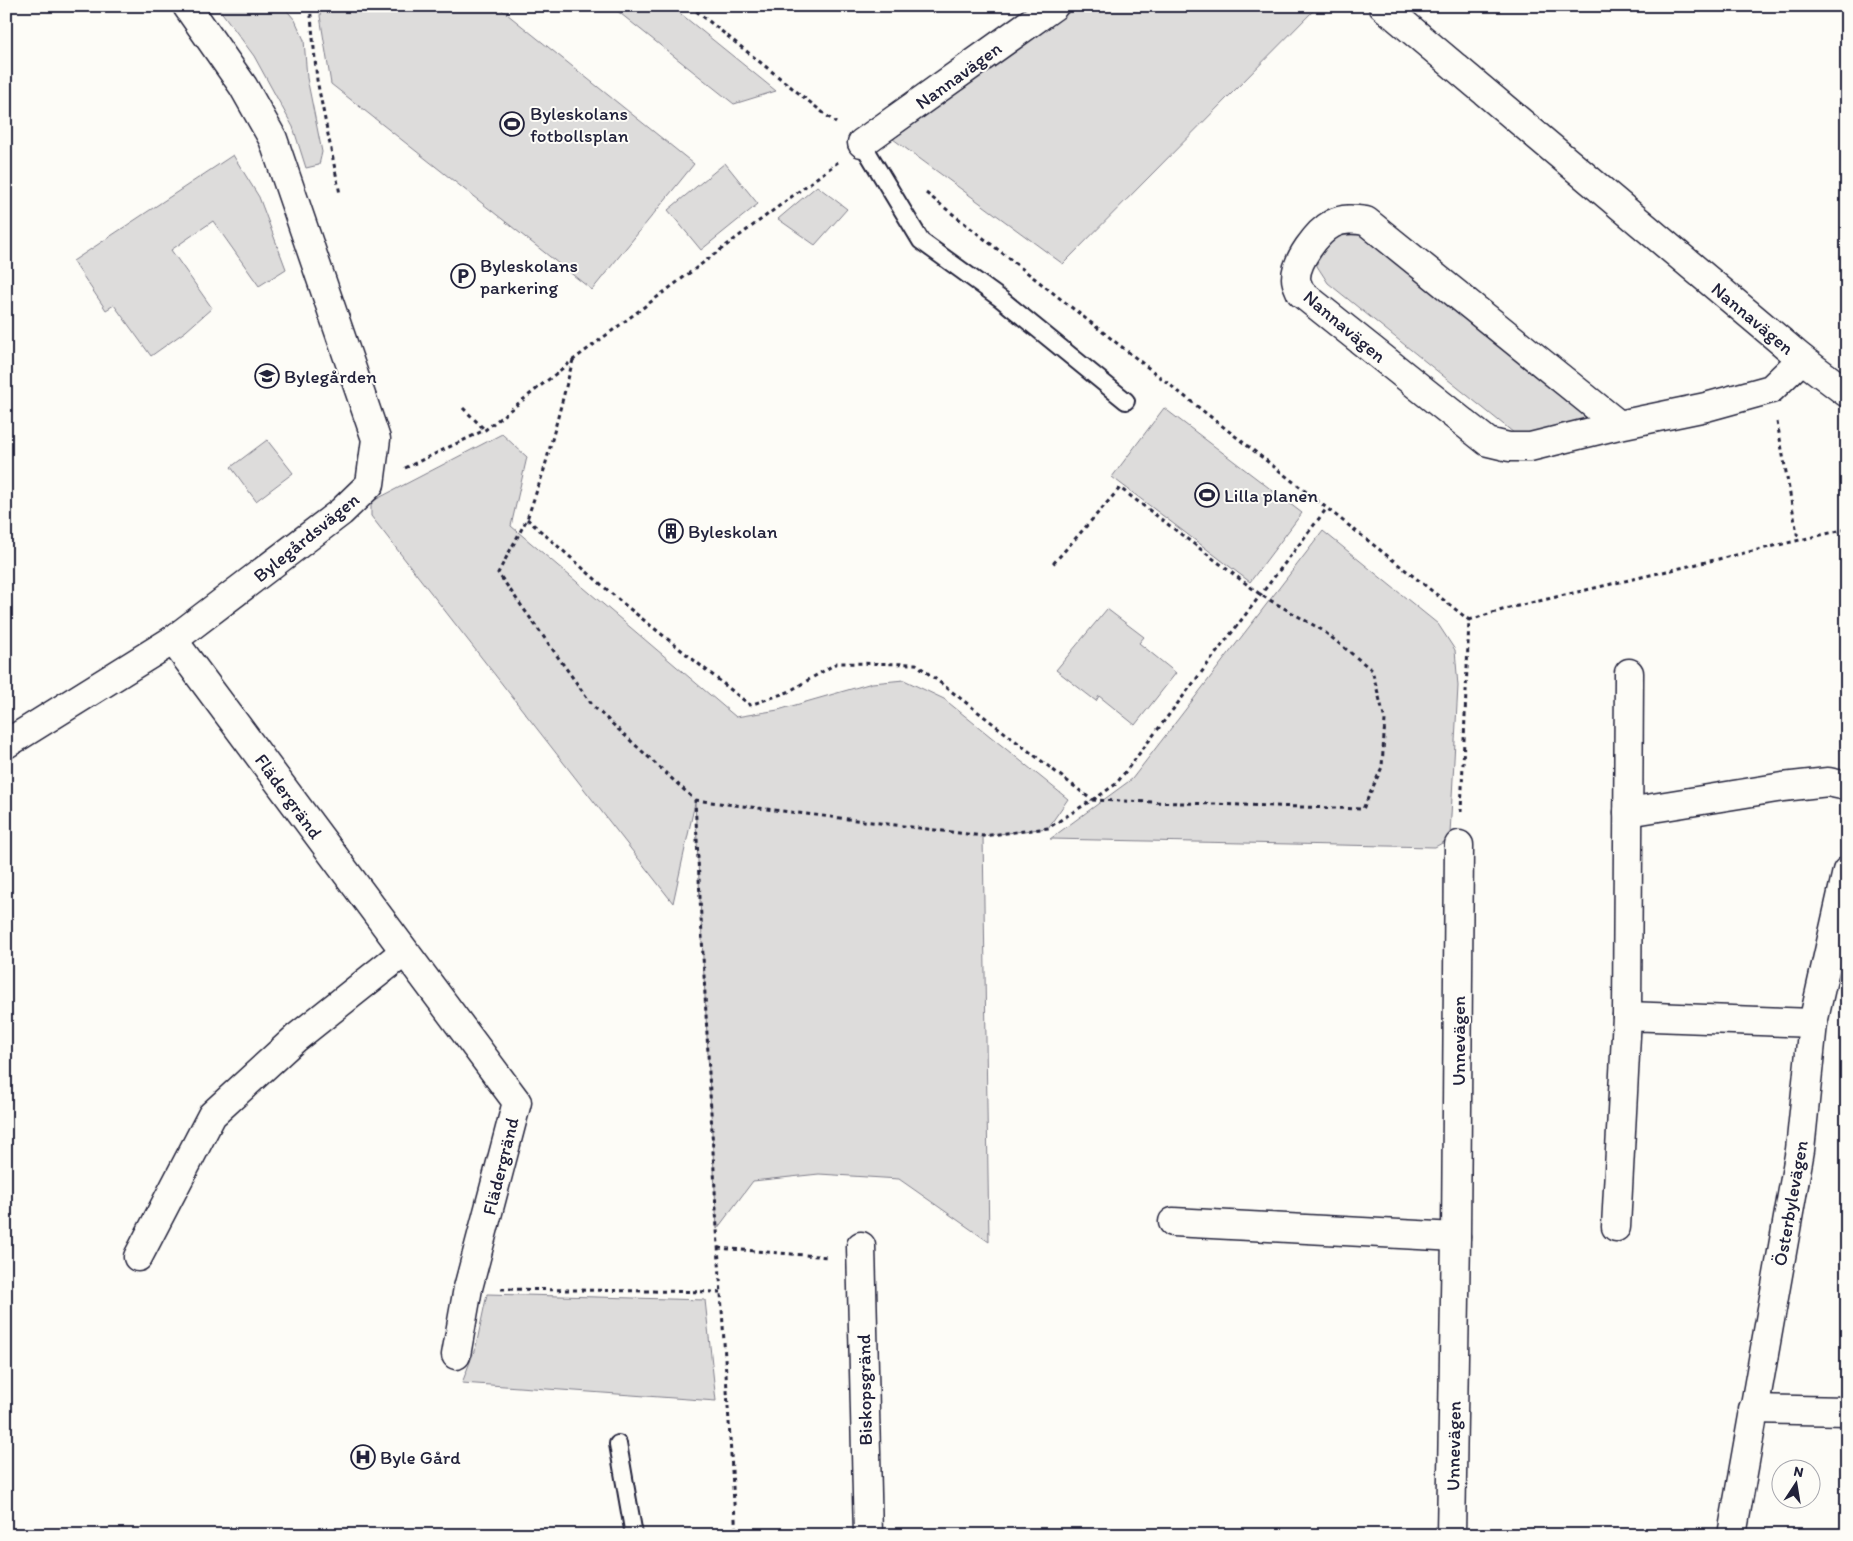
<svg xmlns="http://www.w3.org/2000/svg" width="1853" height="1541" font-family="Itim,sans-serif">
<style>
.green{fill:#dddcdb;stroke:#807f8b}
.lines{fill:none;stroke-linecap:round;stroke-linejoin:round}
.service-casing{stroke:#22223b;stroke-width:20}
.minor-casing{stroke:#22223b;stroke-width:31}
.path{stroke:#22223b;stroke-width:3;stroke-dasharray:4 4;stroke-linecap:butt}
.service{stroke:#fdfcf7;stroke-width:16}
.minor{stroke:#fdfcf7;stroke-width:28}
.labels{text-anchor:middle;stroke-width:4;stroke-linejoin:round;paint-order:stroke}
.street-label{font-size:19px;fill:#22223b;stroke:#fdfcf7}
.poi-label{font-size:19px;fill:#22223b;stroke:#fdfcf7;text-anchor:start}
</style>
<rect width="100%" height="100%" fill="#fdfcf7"/>
<filter id="ink" filterUnits="userSpaceOnUse"><feTurbulence type="fractalNoise" baseFrequency=".02" numOctaves="2"/><feDisplacementMap in="SourceGraphic" scale="10" xChannelSelector="R" yChannelSelector="G"/><feConvolveMatrix kernelMatrix="1 2 1 2 8 2 1 2 1" color-interpolation-filters="sRGB"/></filter>
<g filter="url(#ink)">
<g class="green">
<polygon points="217,6 283,6 295,20 304,40 307,78 322,152 319,165 306,168 293,127 254,56"/>
<polygon points="321,6 497,6 694,164 592,290 331,84 320,16"/>
<polygon points="611,6 671,6 776,91 734,104"/>
<polygon points="1078,6 1318,6 1063,264 893,139"/>
<polygon points="233,155 259,197 286,269 259,286 213,221 171,250 212,308 186,331 151,356 114,305 106,310 73,261"/>
<polygon points="725,163 758,204 701,250 668,210"/>
<polygon points="817,186 847,209 815,245 778,219"/>
<polygon points="1349,218 1593,414 1587,433 1529,438 1514,433 1328,283 1317,266 1317,247"/>
<polygon points="1164,408 1302,513 1250,582 1112,477"/>
<polygon points="502,434 527,457 511,526 736,717 778,710 872,683 904,680 944,699 1068,799 1048,828 983,836 989,1242 899,1179 819,1174 753,1181 717,1229 695,803 673,903 371,516 371,502"/>
<polygon points="267,440 293,473 256,501 231,467"/>
<polygon points="1323,531 1438,624 1455,650 1458,686 1450,834 1444,842 1435,847 1050,839 1132,779"/>
<polygon points="1107,609 1144,637 1139,643 1176,673 1135,725 1099,696 1096,701 1056,670"/>
<polygon points="487,1294 705,1300 716,1401 462,1383 476,1346"/>
</g>
<g class="lines">
<g class="service-casing">
<g id="service">
<polyline points="862,143 921,241 1001,299 1126,401"/>
<polyline points="618,1444 634,1535"/>
</g>
</g>
<g class="minor-casing">
<g id="minor">
<polyline points="1383,6 1802,359 1847,393"/>
<polyline points="862,143 1054,6"/>
<path d="M1619,425L1366,221C1354,219 1343,218 1332,224C1317,232 1296,261 1296,278C1296,283 1299,288 1301,293L1488,442L1509,447H1530L1619,425L1706,407L1771,389L1802,359"/>
<polyline points="173,640 517,1102 468,1288 456,1355"/>
<polyline points="6,744 173,640 341,512 370,484 376,439 273,139 243,86 187,6"/>
<polyline points="1628,812 1783,787 1828,782 1847,786"/>
<polyline points="1627,1016 1629,673"/>
<polyline points="1173,1222 1456,1237"/>
<polyline points="1616,1227 1627,1016 1813,1023"/>
<polyline points="861,1246 868,1535"/>
<polyline points="138,1257 212,1115 296,1038 404,952"/>
<polyline points="1753,1409 1847,1411"/>
<polyline points="1451,1535 1456,1237 1459,845"/>
<polyline points="1732,1535 1800,1150 1813,1023 1847,871"/>
</g>
</g>
<g class="path">
<polyline points="310,6 317,80 340,194"/>
<polyline points="690,6 836,123"/>
<polyline points="926,193 1469,620 1461,812"/>
<polyline points="573,360 544,470 527,519 498,573 593,706 695,800 717,1229 736,1535"/>
<polyline points="463,408 485,430"/>
<polyline points="1777,422 1798,539"/>
<polyline points="405,468 485,430 573,360 838,162"/>
<polyline points="527,519 620,601 750,705 788,692 837,663 916,664 1092,800"/>
<polyline points="1469,620 1509,608 1847,529"/>
<polyline points="695,800 983,836 1048,828 1092,800 1363,809 1382,767 1385,720 1372,670 1322,630 1261,595 1120,488 1053,564"/>
<polyline points="1093,800 1116,784 1327,508"/>
<polyline points="718,1248 829,1257"/>
<polyline points="501,1289 720,1292"/>
</g>
<use href="#service" class="service"/>
<use href="#minor" class="minor"/>
</g>
</g>
<defs>
<g id="stadium-ring" transform="scale(1.25)"><circle r="9.5" fill="#fdfcf7" stroke="#22223b" stroke-width="1.5"/><path d="M0-5a6.5 5 0 1 0 0 10a6.5 5 0 1 0 0-10ZM-3.5-1.8h7v3.6h-7Z" fill="#22223b"/></g>
<g id="parking-ring" transform="scale(1.25)"><circle r="9.5" fill="#fdfcf7" stroke="#22223b" stroke-width="1.5"/><path d="M-3.5-5.5H1a3.5 3.5 0 0 1 0 7H-1V5.5H-3.5ZM-1-3.4V-.6H.8a1.4 1.4 0 0 0 0-2.8Z" fill="#22223b"/></g>
<g id="school-ring" transform="scale(1.25)"><circle r="9.5" fill="#fdfcf7" stroke="#22223b" stroke-width="1.5"/><path d="M0-5L7-2L0 1L-7-2ZM-4 1L0 2.5L4 1V4Q0 6-4 4Z" fill="#22223b"/></g>
<g id="building-ring" transform="scale(1.25)"><circle r="9.5" fill="#fdfcf7" stroke="#22223b" stroke-width="1.5"/><path d="M-4-6H4V6H1V3H-1V6H-4ZM-2.5-4.3h1.7v1.8h-1.7ZM.8-4.3h1.7v1.8H.8ZM-2.5-1h1.7V.8h-1.7ZM.8-1h1.7V.8H.8Z" fill="#22223b"/></g>
<g id="hospital-ring" transform="scale(1.25)"><circle r="9.5" fill="#fdfcf7" stroke="#22223b" stroke-width="1.5"/><path d="M-5-5h3v3.5h4V-5h3V5h-3V1.5h-4V5h-3Z" fill="#22223b"/></g>
</defs>
<g fill-rule="evenodd">
<use href="#stadium-ring" x="512" y="124"/>
<use href="#parking-ring" x="463" y="276"/>
<use href="#school-ring" x="267" y="376"/>
<use href="#stadium-ring" x="1207" y="495"/>
<use href="#building-ring" x="671" y="531"/>
<use href="#hospital-ring" x="363" y="1457"/>
</g>
<g class="labels">
<g class="street-label">
<text transform="translate(958 75) rotate(-36)" y="7">Nannavägen</text>
<text transform="translate(1753 318) rotate(40)" y="7">Nannavägen</text>
<text transform="translate(1345 326) rotate(40)" y="7">Nannavägen</text>
<text transform="translate(306 537) rotate(-39)" y="7">Bylegårdsvägen</text>
<text transform="translate(289 796) rotate(54)" y="7">Flädergränd</text>
<text transform="translate(1458 1041) rotate(-90)" y="7">Unnevägen</text>
<text transform="translate(500 1166) rotate(-76)" y="7">Flädergränd</text>
<text transform="translate(1790 1203) rotate(-80)" y="7">Österbylevägen</text>
<text transform="translate(864 1390) rotate(-91)" y="7">Biskopsgränd</text>
<text transform="translate(1453 1446) rotate(-89)" y="7">Unnevägen</text>
</g>
<g class="poi-label">
<text x="530" y="120">Byleskolans<tspan x="530" dy="22">fotbollsplan</tspan></text>
<text x="480" y="272">Byleskolans<tspan x="480" dy="22">parkering</tspan></text>
<text x="284" y="383">Bylegården</text>
<text x="1224" y="502">Lilla planen</text>
<text x="688" y="538">Byleskolan</text>
<text x="380" y="1464">Byle Gård</text>
</g>
</g>
<rect width="1853" height="1541" fill="none" stroke="#fdfcf7" stroke-width="25"/>
<rect x="12" y="12" width="1828" height="1516" fill="none" stroke="#22223b" stroke-width="2" filter="url(#ink)"/>
<g transform="translate(1796 1484) rotate(12)"><circle r="24" fill="#fdfcf7" stroke="#a5a5ac"/>
<path d="M0-4L9 19L0 12L-9 19Z" fill="#22223b"/>
<text y="-8" font-size="14" font-weight="bold" text-anchor="middle" fill="#22223b">N</text>
</g>
</svg>
